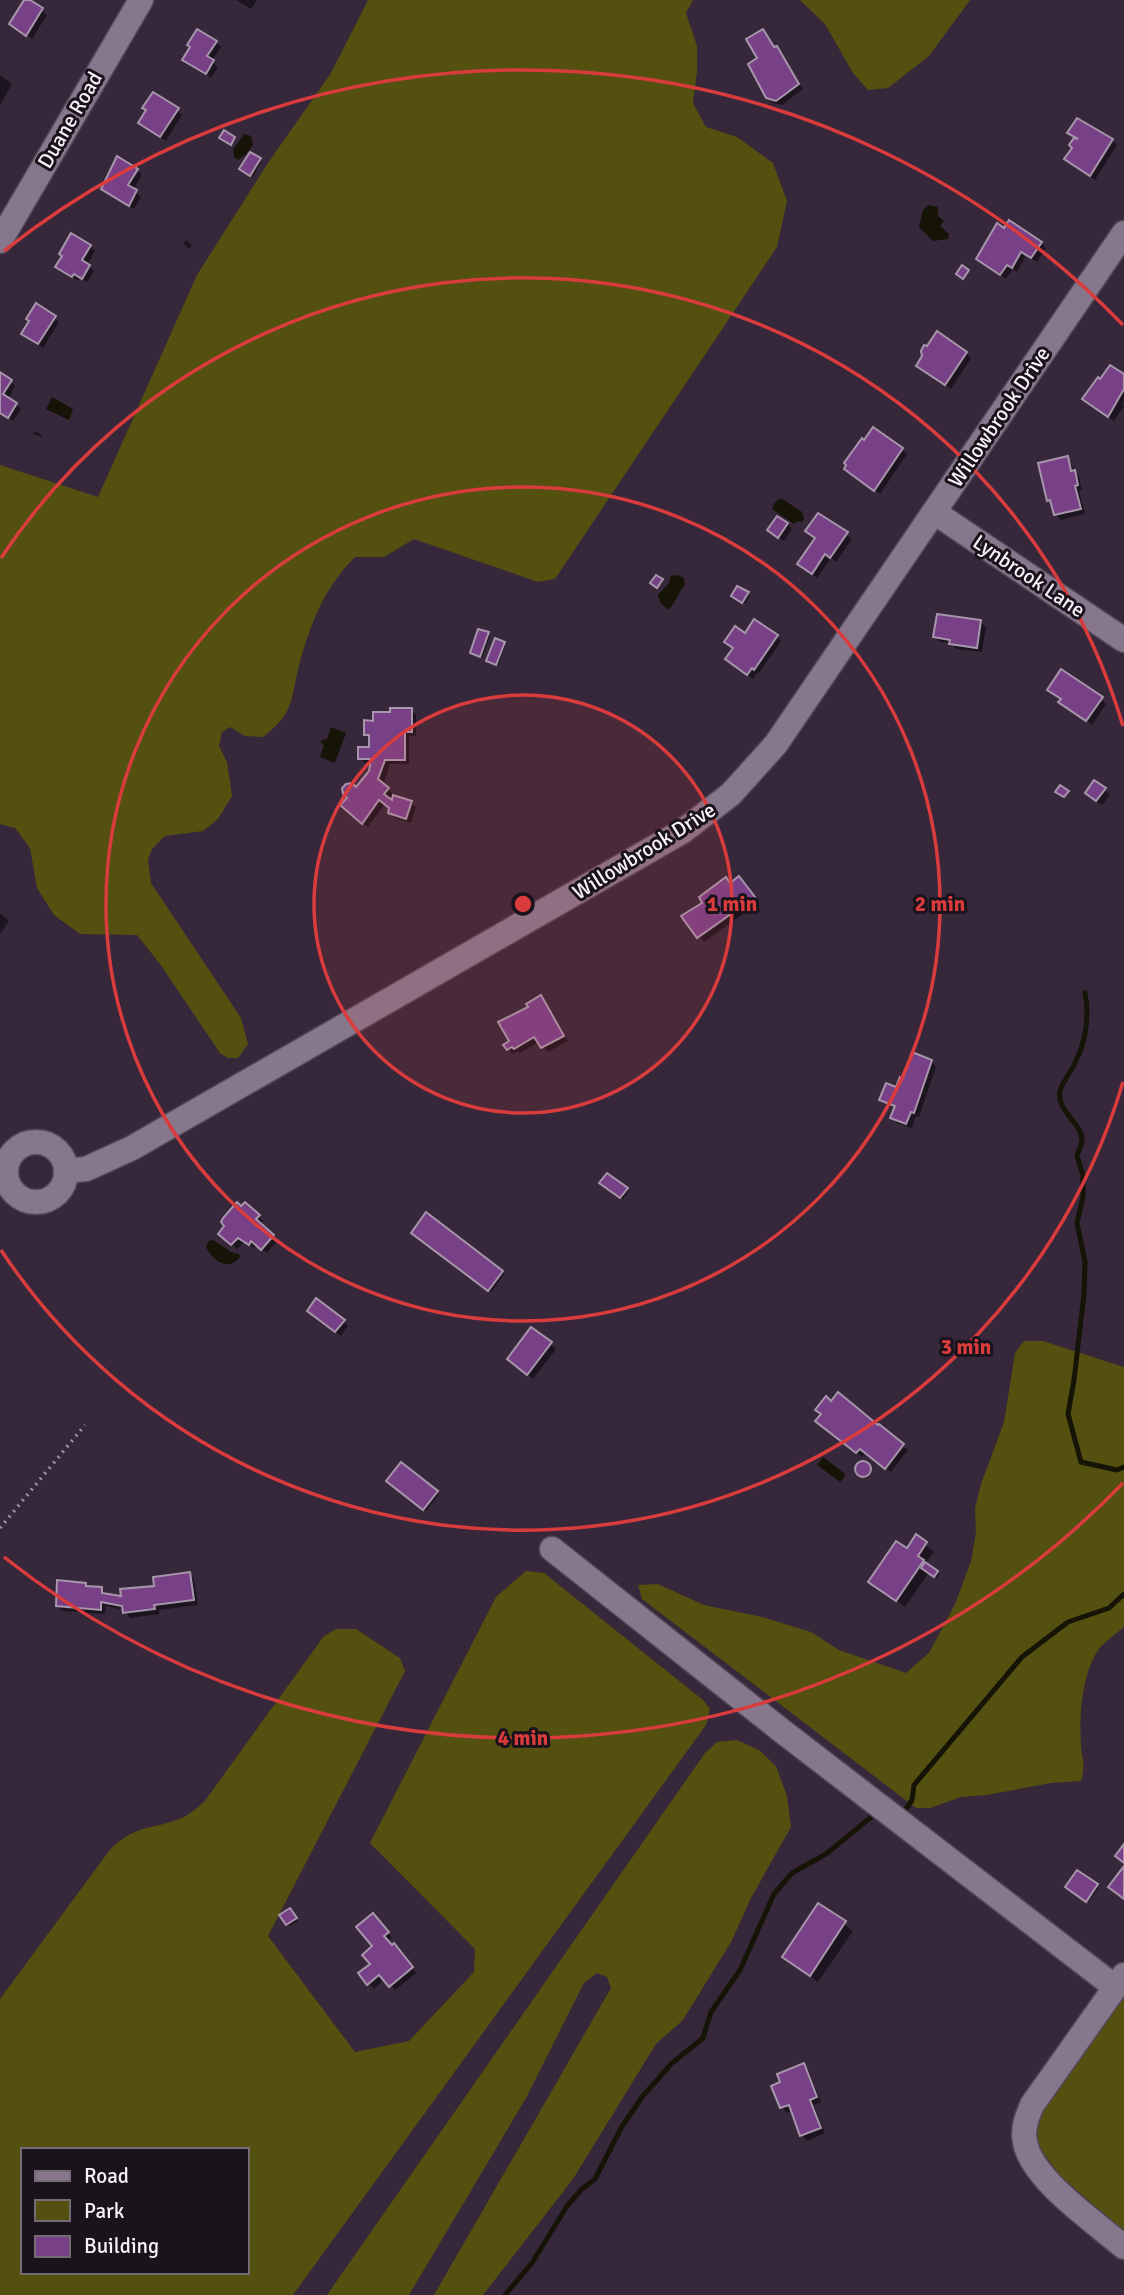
<svg xmlns="http://www.w3.org/2000/svg" width="1124" height="2295" font-family="Signika,sans-serif">
<style>
.green{fill:#535010;fill-rule:evenodd}
.water{fill:#151407}
.shadow{fill:#0007}
.lines{fill:none;stroke-linecap:round;stroke-linejoin:round}
.stream{stroke:#151407;stroke-width:5}
.building{fill:#784187;stroke:#a796ab;stroke-width:2}
.minor-casing{stroke:#524656;stroke-width:27}
.path{stroke:#9d92a0;stroke-width:3.5;stroke-dasharray:2 5;stroke-linecap:butt}
.minor{stroke:#87778c;stroke-width:24}
.ring{fill:none;stroke:#da3c3d;stroke-width:3.5}
.labels{text-anchor:middle;stroke-width:6;stroke-linejoin:round;paint-order:stroke}
.street-label{font-size:21px;fill:#faf1fc;stroke:#1a131b}
.centre{fill:#da3c3d;stroke:#1a131b;stroke-width:3.5}
.ring-label{font-size:21px;text-anchor:middle;font-weight:bold;fill:#da3c3d;stroke:#1a131b;stroke-width:6;stroke-linejoin:round;paint-order:stroke}
</style>
<rect width="100%" height="100%" fill="#36283a"/>
<g class="green">
<path d="M368,0H693L686,13L697,46V72L693,103L706,127L737,137L773,163L787,201L777,247L555,579L538,582L414,539L384,557H355C325,587 311,622 300,662C290,698 296,712 263,737L245,736L230,727L222,732L219,746L227,762L232,796L218,819L203,831L165,836L152,849L148,860L151,883L241,1018L248,1044L238,1058H228L220,1053L160,964L137,935L80,934L54,915L37,888L30,848L15,828L0,824V465L98,497L197,275L268,163L331,73Z"/>
<polygon points="800,0 970,0 929,56 888,88 868,90 853,73 825,24"/>
<path d="M1024,1341H1043L1124,1367V1627C1116,1634 1105,1641 1099,1649C1082,1673 1079,1715 1081,1744C1082,1760 1086,1764 1081,1781L1051,1783L987,1795L961,1797L930,1808H916L642,1599L638,1585L658,1584L704,1605L762,1617L811,1632L839,1650L906,1673L929,1653L956,1602L971,1561L976,1532L975,1508L981,1484L1004,1422L1015,1353Z"/>
<path d="M526,1571L544,1573L703,1700L710,1709L706,1725L293,2295H0V1999L109,1851C136,1822 155,1831 186,1816C192,1812 198,1807 204,1802L324,1636L336,1629H356L400,1658L405,1671L268,1936L355,2052L409,2041L474,1972L475,1949L370,1843L496,1597ZM23,2150H247V2272H23Z"/>
<polygon points="737,1740 759,1750 776,1766 787,1796 791,1827 751,1898 731,1942 683,2020 656,2044 573,2179 483,2295 434,2295 611,1988 607,1977 597,1973 584,1983 526,2098 409,2295 327,2295 705,1753 717,1742"/>
<polygon points="1124,1990 1124,2231 1060,2176 1040,2148 1033,2124"/>
</g>
<g class="water">
<polygon points="244,134 251,136 253,145 245,155 238,160 234,157 233,150"/>
<polygon points="928,205 938,207 938,216 944,221 940,226 949,234 948,239 933,241 919,227 923,210"/>
<polygon points="52,397 73,409 69,420 46,409"/>
<polygon points="781,498 802,512 804,519 802,522 798,521 794,524 772,509 775,502"/>
<path d="M678,575L684,578L685,585C678,593 676,603 668,610L660,602L658,595L669,583L671,576Z"/>
<polygon points="331,727 346,733 335,763 320,757 324,746 320,741 327,739"/>
<path d="M213,1240L231,1252L239,1254L240,1257C228,1272 213,1261 206,1247L209,1241Z"/>
<polygon points="823,1457 844,1473 845,1476 840,1482 817,1465"/>
</g>
<g class="shadow">
<polygon points="26,0 47,15 32,39 11,24"/>
<polygon points="236,0 257,0 251,9"/>
<polygon points="762,31 775,49 782,53 803,89 782,105 773,103 768,97 760,58"/>
<polygon points="216,42 221,47 212,61 218,67 211,78 185,59"/>
<polygon points="0,75 12,84 0,106"/>
<polygon points="177,110 182,115 166,141 140,123"/>
<polygon points="1070,132 1112,140 1117,145 1095,180 1067,159 1074,148 1071,145 1076,138"/>
<polygon points="259,160 261,162 253,177 244,171"/>
<polygon points="137,170 142,175 133,190 141,197 134,209 103,189"/>
<polygon points="186,240 192,245 189,249 183,244"/>
<polygon points="1041,243 1046,248 1037,262 1026,255 1017,272 1013,269 1006,279 978,259"/>
<polygon points="90,246 95,251 87,265 94,271 87,282 80,278 78,281 57,267"/>
<polygon points="54,317 59,322 43,348 23,334"/>
<polygon points="928,349 966,353 971,358 951,389 923,370"/>
<polygon points="0,374 15,386 8,399 21,409 13,421 0,413"/>
<polygon points="1124,376 1124,401 1122,404 1124,406 1114,421 1090,404"/>
<polygon points="874,429 907,454 880,494 846,469"/>
<polygon points="34,431 41,434 42,437 33,434"/>
<polygon points="1067,458 1079,477 1082,490 1079,491 1085,514 1060,520 1048,500"/>
<polygon points="818,515 852,539 836,562 831,558 817,578 805,569 817,539"/>
<polygon points="787,524 792,529 784,541 775,535"/>
<polygon points="748,594 750,596 745,604 735,598"/>
<polygon points="981,622 986,627 982,652 956,649 951,643 940,642 935,637"/>
<polygon points="488,634 490,636 482,658 474,655 472,653"/>
<polygon points="745,635 776,636 781,641 759,673 758,672 753,679 732,664"/>
<polygon points="504,643 506,645 498,665 490,662"/>
<polygon points="1101,699 1106,704 1092,725 1066,707"/>
<polygon points="411,710 416,715 416,736 409,736 409,764 390,764 383,785 393,794 389,799 393,803 411,802 416,807 411,823 395,818 390,813 391,809 385,804 368,827 348,810 356,789 370,772 372,764 365,763 360,758 371,749 371,739 366,734 375,722"/>
<polygon points="1105,790 1110,795 1102,805 1092,798"/>
<polygon points="744,883 758,903 704,942 684,917 731,884"/>
<polygon points="0,913 9,921 0,934"/>
<polygon points="541,998 568,1041 548,1052 539,1042 520,1053 518,1051 513,1054 508,1049 530,1007"/>
<polygon points="931,1061 936,1067 919,1117 916,1116 912,1128 897,1123 892,1117 896,1108 881,1099 897,1090 904,1080"/>
<polygon points="603,1185 627,1189 629,1191 623,1199"/>
<polygon points="245,1204 263,1221 260,1225 277,1241 267,1253 257,1245 254,1248 244,1242 237,1249 220,1234"/>
<polygon points="427,1214 504,1274 491,1292 415,1234"/>
<polygon points="314,1316 343,1321 348,1326 341,1336"/>
<polygon points="532,1329 556,1349 533,1379 514,1364"/>
<polygon points="871,1422 908,1450 891,1472 866,1452 862,1457 823,1426"/>
<circle cx="864" cy="1471" r="7"/>
<polygon points="401,1464 439,1494 426,1511 388,1481"/>
<polygon points="916,1537 934,1552 925,1564 939,1574 937,1578 929,1572 905,1607 871,1581 907,1550"/>
<polygon points="189,1574 194,1579 198,1605 159,1610 159,1614 130,1618 124,1610 106,1606 105,1614 62,1611 57,1606 85,1584 89,1588 101,1589 107,1594 123,1598"/>
<polygon points="1097,1886 1099,1888 1088,1902 1069,1889"/>
<polygon points="819,1905 853,1931 818,1982 784,1956"/>
<polygon points="292,1912 298,1921 290,1926 282,1916"/>
<polygon points="378,1920 392,1938 388,1942 399,1950 416,1973 395,1990 385,1979 374,1989 360,1974 372,1964"/>
<polygon points="803,2065 808,2070 821,2102 814,2105 825,2133 807,2141 802,2135 793,2110 787,2113 782,2107 773,2087 782,2083"/>
</g>
<g class="lines">
<g class="stream">
<path d="M1085,993C1090,1020 1086,1043 1073,1067C1069,1074 1062,1083 1060,1091C1056,1111 1082,1123 1082,1140C1082,1145 1078,1151 1077,1156L1083,1175V1197L1077,1223L1085,1262L1084,1294L1074,1380L1068,1414L1081,1462L1117,1470L1124,1467"/>
<polyline points="906,1809 912,1800 914,1785 1022,1657 1068,1622 1109,1608 1124,1594"/>
<polyline points="505,2295 532,2263 567,2206 582,2189 595,2179 621,2128 642,2097 672,2063 703,2038 711,2012 740,1970 774,1894 792,1873 826,1854 875,1814"/>
</g>
</g>
<g class="building">
<polygon points="24,0 30,0 43,8 26,36 9,24"/>
<polygon points="197,29 217,41 207,56 214,60 206,74 182,60 190,47 187,45"/>
<polygon points="763,29 774,47 777,46 799,84 776,101 766,98 748,64 757,58 746,39"/>
<polygon points="153,92 179,108 160,137 138,123 146,110 142,108"/>
<polygon points="1077,118 1113,139 1090,176 1064,159 1072,148 1069,145 1074,138 1078,139 1067,133"/>
<polygon points="224,130 235,137 231,145 219,138"/>
<polygon points="250,152 261,158 250,176 239,169"/>
<polygon points="117,156 138,169 128,185 137,190 129,206 101,189"/>
<polygon points="1009,220 1042,242 1031,258 1021,252 1012,268 1007,265 1000,275 976,259 997,223 1004,228"/>
<polygon points="71,233 91,245 82,260 90,265 82,279 74,274 72,277 55,267 62,256 59,254"/>
<polygon points="962,265 969,270 963,279 956,274"/>
<polygon points="36,303 56,316 38,344 21,334 29,321 26,319"/>
<polygon points="937,331 967,352 945,385 916,366 922,356 921,351 924,345 927,346"/>
<polygon points="1110,365 1124,374 1124,389 1108,417 1082,399 1098,377 1100,379"/>
<polygon points="0,372 12,380 3,394 17,403 8,418 0,413"/>
<polygon points="873,427 903,448 874,491 844,469 846,465 844,463 862,438 864,440"/>
<polygon points="1068,456 1071,471 1075,470 1078,485 1075,486 1081,509 1054,515 1050,500 1047,501 1038,463"/>
<polygon points="818,513 848,532 830,558 825,554 812,574 797,564 815,538 805,531"/>
<polygon points="777,516 788,523 778,538 767,530"/>
<polygon points="656,575 663,579 657,588 650,583"/>
<polygon points="737,586 749,592 742,603 731,596"/>
<polygon points="937,614 981,620 977,648 949,644 950,640 933,637"/>
<polygon points="754,619 778,635 754,670 752,668 747,675 725,659 733,648 724,642 735,626 745,633"/>
<polygon points="478,629 489,632 480,657 470,653"/>
<polygon points="495,638 505,642 496,665 486,661"/>
<polygon points="1061,669 1103,697 1086,721 1058,702 1061,699 1047,690"/>
<polygon points="390,708 412,708 412,732 405,732 405,760 385,760 378,779 389,788 384,794 392,800 393,795 412,801 406,819 388,813 389,808 379,800 362,824 340,805 347,798 343,794 342,788 346,784 352,783 356,787 369,771 371,759 358,759 358,747 369,747 369,735 364,735 364,720 373,721 373,712 390,712"/>
<polygon points="1094,780 1106,788 1096,801 1085,793"/>
<polygon points="1060,785 1069,791 1064,797 1055,792"/>
<polygon points="739,876 755,897 697,938 681,916 702,903 699,897 726,877 730,883"/>
<polygon points="541,995 564,1036 541,1048 534,1037 514,1049 512,1047 507,1050 503,1045 509,1041 498,1022 528,1007 526,1004"/>
<polygon points="912,1052 932,1060 914,1113 911,1112 906,1124 890,1118 895,1106 879,1100 886,1083 896,1087 900,1077 903,1078"/>
<polygon points="607,1173 628,1188 620,1198 599,1183"/>
<polygon points="237,1202 241,1206 245,1202 260,1215 256,1219 274,1235 261,1250 251,1241 249,1245 238,1238 231,1245 218,1234 224,1226 221,1222 223,1218"/>
<polygon points="426,1212 503,1271 488,1291 411,1233"/>
<polygon points="316,1298 345,1320 335,1332 307,1311"/>
<polygon points="531,1327 552,1342 527,1375 507,1359"/>
<polygon points="838,1392 878,1425 879,1424 904,1444 885,1469 860,1449 856,1453 815,1421 821,1414 815,1410 826,1396 831,1401"/>
<circle cx="863" cy="1469" r="8"/>
<polygon points="401,1462 438,1491 423,1510 386,1481"/>
<polygon points="916,1534 927,1542 918,1556 924,1560 896,1601 868,1582 896,1541 907,1548"/>
<polygon points="925,1562 938,1571 934,1577 921,1568"/>
<polygon points="190,1572 194,1600 154,1605 155,1609 123,1613 122,1606 101,1602 101,1610 56,1606 57,1580 86,1583 86,1586 102,1587 102,1593 121,1596 120,1589 154,1586 153,1577"/>
<polygon points="1124,1844 1124,1863 1115,1856"/>
<polygon points="1124,1866 1124,1899 1108,1887"/>
<polygon points="1077,1870 1098,1884 1086,1902 1065,1887"/>
<polygon points="818,1903 846,1921 810,1976 782,1957"/>
<polygon points="290,1908 297,1918 286,1925 279,1915"/>
<polygon points="373,1913 389,1932 384,1936 392,1945 394,1943 413,1967 389,1987 379,1975 367,1985 358,1973 370,1964 362,1955 372,1946 356,1927"/>
<polygon points="804,2063 817,2097 810,2100 821,2128 800,2136 789,2105 780,2108 771,2086 780,2082 777,2074"/>
</g>
<g class="lines">
<g class="minor-casing">
<g id="minor">
<polyline points="0,241 141,0"/>
<polyline points="934,512 1124,640"/>
<circle cx="36" cy="1172" r="30"/>
<polyline points="66,1171 86,1169 132,1148 683,831 731,794 776,744 1124,233"/>
<polyline points="552,1549 782,1731 1115,1987"/>
<path d="M1124,1975L1032,2105C1027,2117 1022,2129 1025,2142C1031,2179 1096,2223 1124,2247"/>
</g>
</g>
<polyline class="path" points="0,1528 85,1425"/>
<use href="#minor" class="minor"/>
</g>
<circle cx="523" cy="904" r="209" fill="#da3c3d" fill-opacity=".12"/>
<g class="ring">
<circle cx="523" cy="904" r="209"/>
<circle cx="523" cy="904" r="417"/>
<path d="M1123 1082A626 626 0 0 1 1 1250M1 558A626 626 0 0 1 1123 726"/>
<path d="M1123 1483A834 834 0 0 1 4 1557M4 251A834 834 0 0 1 1123 325"/>
</g>
<g class="labels">
<g class="street-label">
<text transform="translate(70 120) rotate(-60)" y="7">Duane Road</text>
<text transform="translate(999 417) rotate(-56)" y="7">Willowbrook Drive</text>
<text transform="translate(1029 576) rotate(34)" y="7">Lynbrook Lane</text>
<text transform="translate(644 851) rotate(-32)" y="7">Willowbrook Drive</text>
</g>
</g>
<circle cx="523" cy="904" r="10" class="centre"/>
<g class="ring-label">
<text x="732" y="911">1 min</text>
<text x="940" y="911">2 min</text>
<text x="966" y="1354">3 min</text>
<text x="523" y="1745">4 min</text>
</g>
<rect x="21" y="2148" width="228" height="126" fill="#1a131b" stroke="#746c75" stroke-width="2"/>
<rect x="35" y="2171" width="35" height="10" fill="#87778c" stroke="#746c75" stroke-width="2"/>
<text x="84" y="2183" font-size="21" fill="#faf1fc">Road</text>
<rect x="35" y="2200" width="35" height="21" fill="#535010" stroke="#746c75" stroke-width="2"/>
<text x="84" y="2218" font-size="21" fill="#faf1fc">Park</text>
<rect x="35" y="2236" width="35" height="21" fill="#784187" stroke="#746c75" stroke-width="2"/>
<text x="84" y="2253" font-size="21" fill="#faf1fc">Building</text>
</svg>
